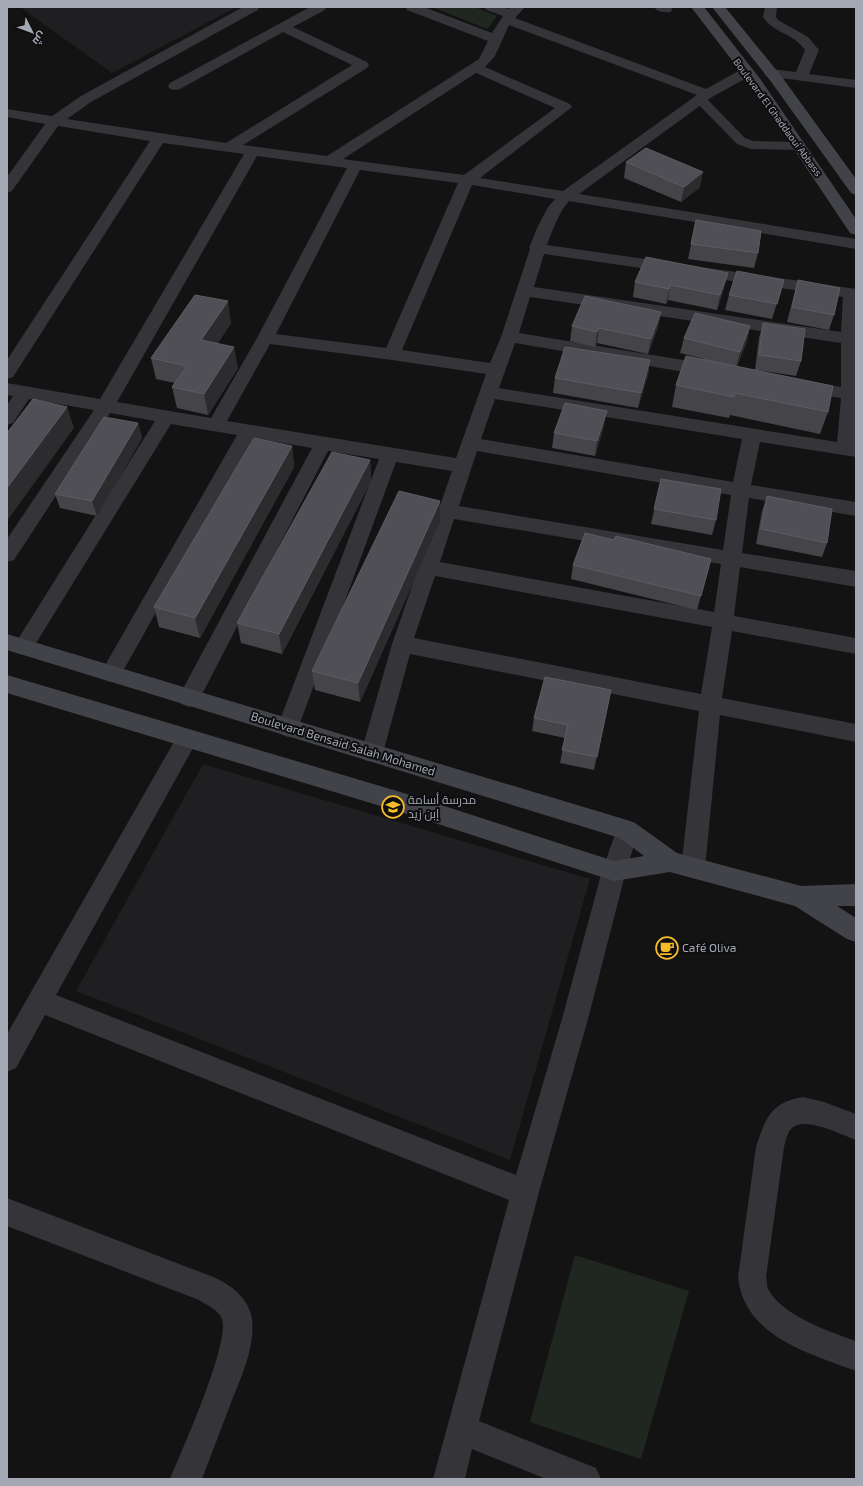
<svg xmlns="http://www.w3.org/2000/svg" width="863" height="1486" font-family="'Exo 2',Cairo,sans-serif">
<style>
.built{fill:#1f1f21}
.green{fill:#1f2720}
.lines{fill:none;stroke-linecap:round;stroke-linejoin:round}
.lane{fill:#343439;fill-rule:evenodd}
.street{fill:#343439;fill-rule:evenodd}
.secondary{fill:#414349;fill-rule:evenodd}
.wall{fill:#444449}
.shaded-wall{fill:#2c2c2f}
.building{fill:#4f4f55;stroke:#5c5d64}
.labels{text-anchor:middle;stroke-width:4;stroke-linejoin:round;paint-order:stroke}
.far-street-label{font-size:10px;fill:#a4a8b5;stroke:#0e0e0f}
.street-label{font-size:12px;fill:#a4a8b5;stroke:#0e0e0f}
.poi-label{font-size:12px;fill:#a4a8b5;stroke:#0e0e0f;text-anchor:start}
</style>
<rect width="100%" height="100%" fill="#131314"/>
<g class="built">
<polygon points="20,7 237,7 112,73"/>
<polygon points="203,764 590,879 510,1160 76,991"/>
</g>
<g class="green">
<polygon points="432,7 475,7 497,16 487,29"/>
<polygon points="575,1255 689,1291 641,1459 530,1422"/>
</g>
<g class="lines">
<polygon class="lane" points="700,95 704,96 745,138 753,141 800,142 804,143 806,146 804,149 800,150 751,149 737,144 696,102 694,99 696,96"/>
<g class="street">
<path d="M243,7H259L258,10L91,102L67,119L226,143L352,65L283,32L180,89L175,90L170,89L168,86L170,83L310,7H326L325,10L293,27L367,62L369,65L367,68L243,145L327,156L479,59L488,41L407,10L406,7H424L492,33L503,16L486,10L485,7H503L509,9L511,7H525L515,18L706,89L742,69H752L754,72L752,75L712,97L579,194L856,239V249L569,201C558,214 553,229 547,245L856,289V427L855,444L856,445V457L760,442L751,485L856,502V516L749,498L742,553L856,571V587L740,567L734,616L856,638V654L732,631L722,698L856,724V742L720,715L705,868L701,875L693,878L685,875L681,868L699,711L410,654L383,753L380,760L372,762L364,760L361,753L392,644L452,471L396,462L296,734L288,737L280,734L277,728L379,459L328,451L197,704L189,707L181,704L178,698L312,448L254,438L118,680L111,682L104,680L100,674L237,435L171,424L30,653L23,655L16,653L13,647L155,421L110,413L14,560L7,562V539L94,410L29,399L13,423L7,425V405L13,396L7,395V383L100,399L244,154L163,143L13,377L7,379V360L150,141L58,126L12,191L7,193V177L45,124L7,117V109L52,116L81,96ZM509,25L697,95L563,191L480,178L572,107L570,104L485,67L495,56ZM476,73L555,108L464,175L343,159ZM257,156L347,168L257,338L211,418L117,402ZM360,170L458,183L386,348L276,334ZM472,185L555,199L548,207L537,228L529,248L530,249L501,337L490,363L402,350ZM544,254L843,297L841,332L534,287ZM530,297L841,343V387L802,380L796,382L793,386L796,390L802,392L841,398L837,442L499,388L515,343L713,377L719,375L722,371L719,367L713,365L519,333ZM270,344L392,360L486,374L456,458L227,421ZM495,399L742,439L733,482L481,439ZM477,451L731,495L723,550L459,506ZM454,519L721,564L714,612L440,562ZM435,576L712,627L701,694L414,638Z"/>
<path d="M654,7H671L672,9L671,12C665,13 657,12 654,7Z"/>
<path d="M765,7H777L776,17L778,20L808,37L819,50L809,74L856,80V88L766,76L764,73L766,70L771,69L796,72L805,50C795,34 773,33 763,17Z"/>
<polygon points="187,730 195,733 198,739 56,995 516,1175 562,1019 602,871 619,823 627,820 635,823 639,830 626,871 588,1019 539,1192 479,1421 596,1468 601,1479 546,1479 472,1449 465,1479 433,1479 509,1200 45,1015 16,1068 7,1072 7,1034 179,733"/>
<path d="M803,1097L824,1102L856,1114V1140C842,1135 810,1118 795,1126C788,1129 786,1139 784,1147L766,1277C767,1281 767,1286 768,1289C781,1315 830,1332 856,1341V1371C808,1353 744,1336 738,1277L756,1147C765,1119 771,1102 803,1097Z"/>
<path d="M7,1198L208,1275C227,1282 245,1294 251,1314C258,1344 239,1381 229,1408C220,1432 211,1455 202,1479H170C182,1450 230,1344 222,1319C219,1310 206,1305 199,1300L7,1226Z"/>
</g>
<g class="secondary">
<polygon points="691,7 704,7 761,80 856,219 856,235 850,233 751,85"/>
<polygon points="712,7 725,7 782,77 856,179 856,195 851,193 772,83"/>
<polygon points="7,634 627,820 635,823 677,853 801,886 856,884 856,906 837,906 856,918 856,942 847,939 795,906 670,872 614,881 407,814 7,693 7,675 407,794 614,861 644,856 620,838 7,650"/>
</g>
</g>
<g class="wall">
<polygon points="626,162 700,187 681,202 624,178"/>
<polygon points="696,220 758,253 754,268 688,259"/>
<polygon points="728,273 724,288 717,310 668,300 666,304 633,297 635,282"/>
<polygon points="784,280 772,319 725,310 729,295"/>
<polygon points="798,280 834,315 829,330 787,322"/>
<polygon points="661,312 658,327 648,354 597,343 595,347 570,341 572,326"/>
<polygon points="231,323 217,344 238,368 208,415 177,408 172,387 175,383 156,379 151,358"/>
<polygon points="763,323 801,361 796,376 757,370 828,412 820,434 730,415 729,418 672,407 676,385 704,359 680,353 684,338 750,326 747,341 737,366 755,370 759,338"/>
<polygon points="650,360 648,375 638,408 553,393 555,378"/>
<polygon points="138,423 142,438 97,516 60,508 55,494"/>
<polygon points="604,426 595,456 552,448 554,433"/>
<polygon points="292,446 294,467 200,638 159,627 154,607"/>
<polygon points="370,460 371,481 282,654 241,643 237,623"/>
<polygon points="661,479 716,520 712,535 651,524"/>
<polygon points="767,496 827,543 822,557 756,544 762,511"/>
<polygon points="440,501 440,522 360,702 315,690 312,671"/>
<polygon points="614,540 711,559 697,610 571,579 573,565"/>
<polygon points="611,690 594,770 560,763 565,738 532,731 534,718"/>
</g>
<g class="shaded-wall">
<polygon points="703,172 700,187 681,202 684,187"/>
<polygon points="728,273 724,288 717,310 720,295"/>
<polygon points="670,285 668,300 666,304 669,289"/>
<polygon points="228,301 231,323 206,362 201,340"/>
<polygon points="661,312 658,327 648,354 651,339"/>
<polygon points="750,326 747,341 736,367 740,352"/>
<polygon points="599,328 597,343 595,347 597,332"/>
<polygon points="234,347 238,368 208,415 204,394"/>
<polygon points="650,360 648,375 638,408 641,393"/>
<polygon points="67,407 74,428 7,521 7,488"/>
<polygon points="607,411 604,426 595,456 597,441"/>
<polygon points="138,423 142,438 97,516 92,501"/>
<polygon points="292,446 294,467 200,638 195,618"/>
<polygon points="370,460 371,481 282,654 279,634"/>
<polygon points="440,501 440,522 360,702 358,683"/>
</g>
<g class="building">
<polygon points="646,148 703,172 684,187 626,162"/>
<polygon points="696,220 761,231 758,253 691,244"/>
<polygon points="646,257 728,273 720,295 670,285 669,289 635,282"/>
<polygon points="737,271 784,280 777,304 729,295"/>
<polygon points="798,280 840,288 834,315 792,307"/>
<polygon points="195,295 228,301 201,340 234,347 204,394 172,387 187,366 151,358"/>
<polygon points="585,296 661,312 651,339 599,328 597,332 572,326"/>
<polygon points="695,313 750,326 740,352 684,338"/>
<polygon points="763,323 805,329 801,361 759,355"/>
<polygon points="565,347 650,360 641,393 555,378"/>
<polygon points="686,356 833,386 828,412 735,393 734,397 676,385"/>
<polygon points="33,399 67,407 7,488 7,433"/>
<polygon points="565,403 607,411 597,441 554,433"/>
<polygon points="104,417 138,423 92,501 55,494"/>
<polygon points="254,438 292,446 195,618 154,607"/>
<polygon points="332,452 370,460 279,634 237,623"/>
<polygon points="661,479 721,489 716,520 654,509"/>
<polygon points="399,491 440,501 358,683 312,671"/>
<polygon points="767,496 832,509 827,543 761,529"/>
<polygon points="585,533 614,540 616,536 711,559 701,596 573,565"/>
<polygon points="545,677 611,690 597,757 562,750 568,725 534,718"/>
</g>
<defs>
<g id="school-ring" transform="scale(1.15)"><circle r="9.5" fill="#0e0e0f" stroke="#f5bb29" stroke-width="1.5"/><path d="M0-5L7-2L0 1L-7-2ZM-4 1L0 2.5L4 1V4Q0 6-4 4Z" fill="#f5bb29"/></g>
<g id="cafe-ring" transform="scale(1.15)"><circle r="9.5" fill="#0e0e0f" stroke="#f5bb29" stroke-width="1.5"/><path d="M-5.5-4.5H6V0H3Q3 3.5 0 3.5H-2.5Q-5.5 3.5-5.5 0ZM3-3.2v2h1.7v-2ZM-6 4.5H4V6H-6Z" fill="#f5bb29"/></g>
</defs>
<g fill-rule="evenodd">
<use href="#school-ring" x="393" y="807"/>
<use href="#cafe-ring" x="667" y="948"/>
</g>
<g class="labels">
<g class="far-street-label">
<text transform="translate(778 117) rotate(54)" y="4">Boulevard El Ghaddaoui Abbass</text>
</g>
<g class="street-label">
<text transform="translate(343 744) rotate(17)" y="4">Boulevard Bensaid Salah Mohamed</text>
</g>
<g class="poi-label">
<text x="408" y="804">مدرسة أسامة<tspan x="408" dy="14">إبن زيد</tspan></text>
<text x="682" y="952">Café Oliva</text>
</g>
</g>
<rect width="863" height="1486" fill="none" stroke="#a4a8b5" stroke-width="16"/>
<g transform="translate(32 32) rotate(132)" stroke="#0e0e0f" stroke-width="3" paint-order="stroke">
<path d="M0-3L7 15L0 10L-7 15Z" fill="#a4a8b5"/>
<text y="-6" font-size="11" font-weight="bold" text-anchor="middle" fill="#a4a8b5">ش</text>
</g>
</svg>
